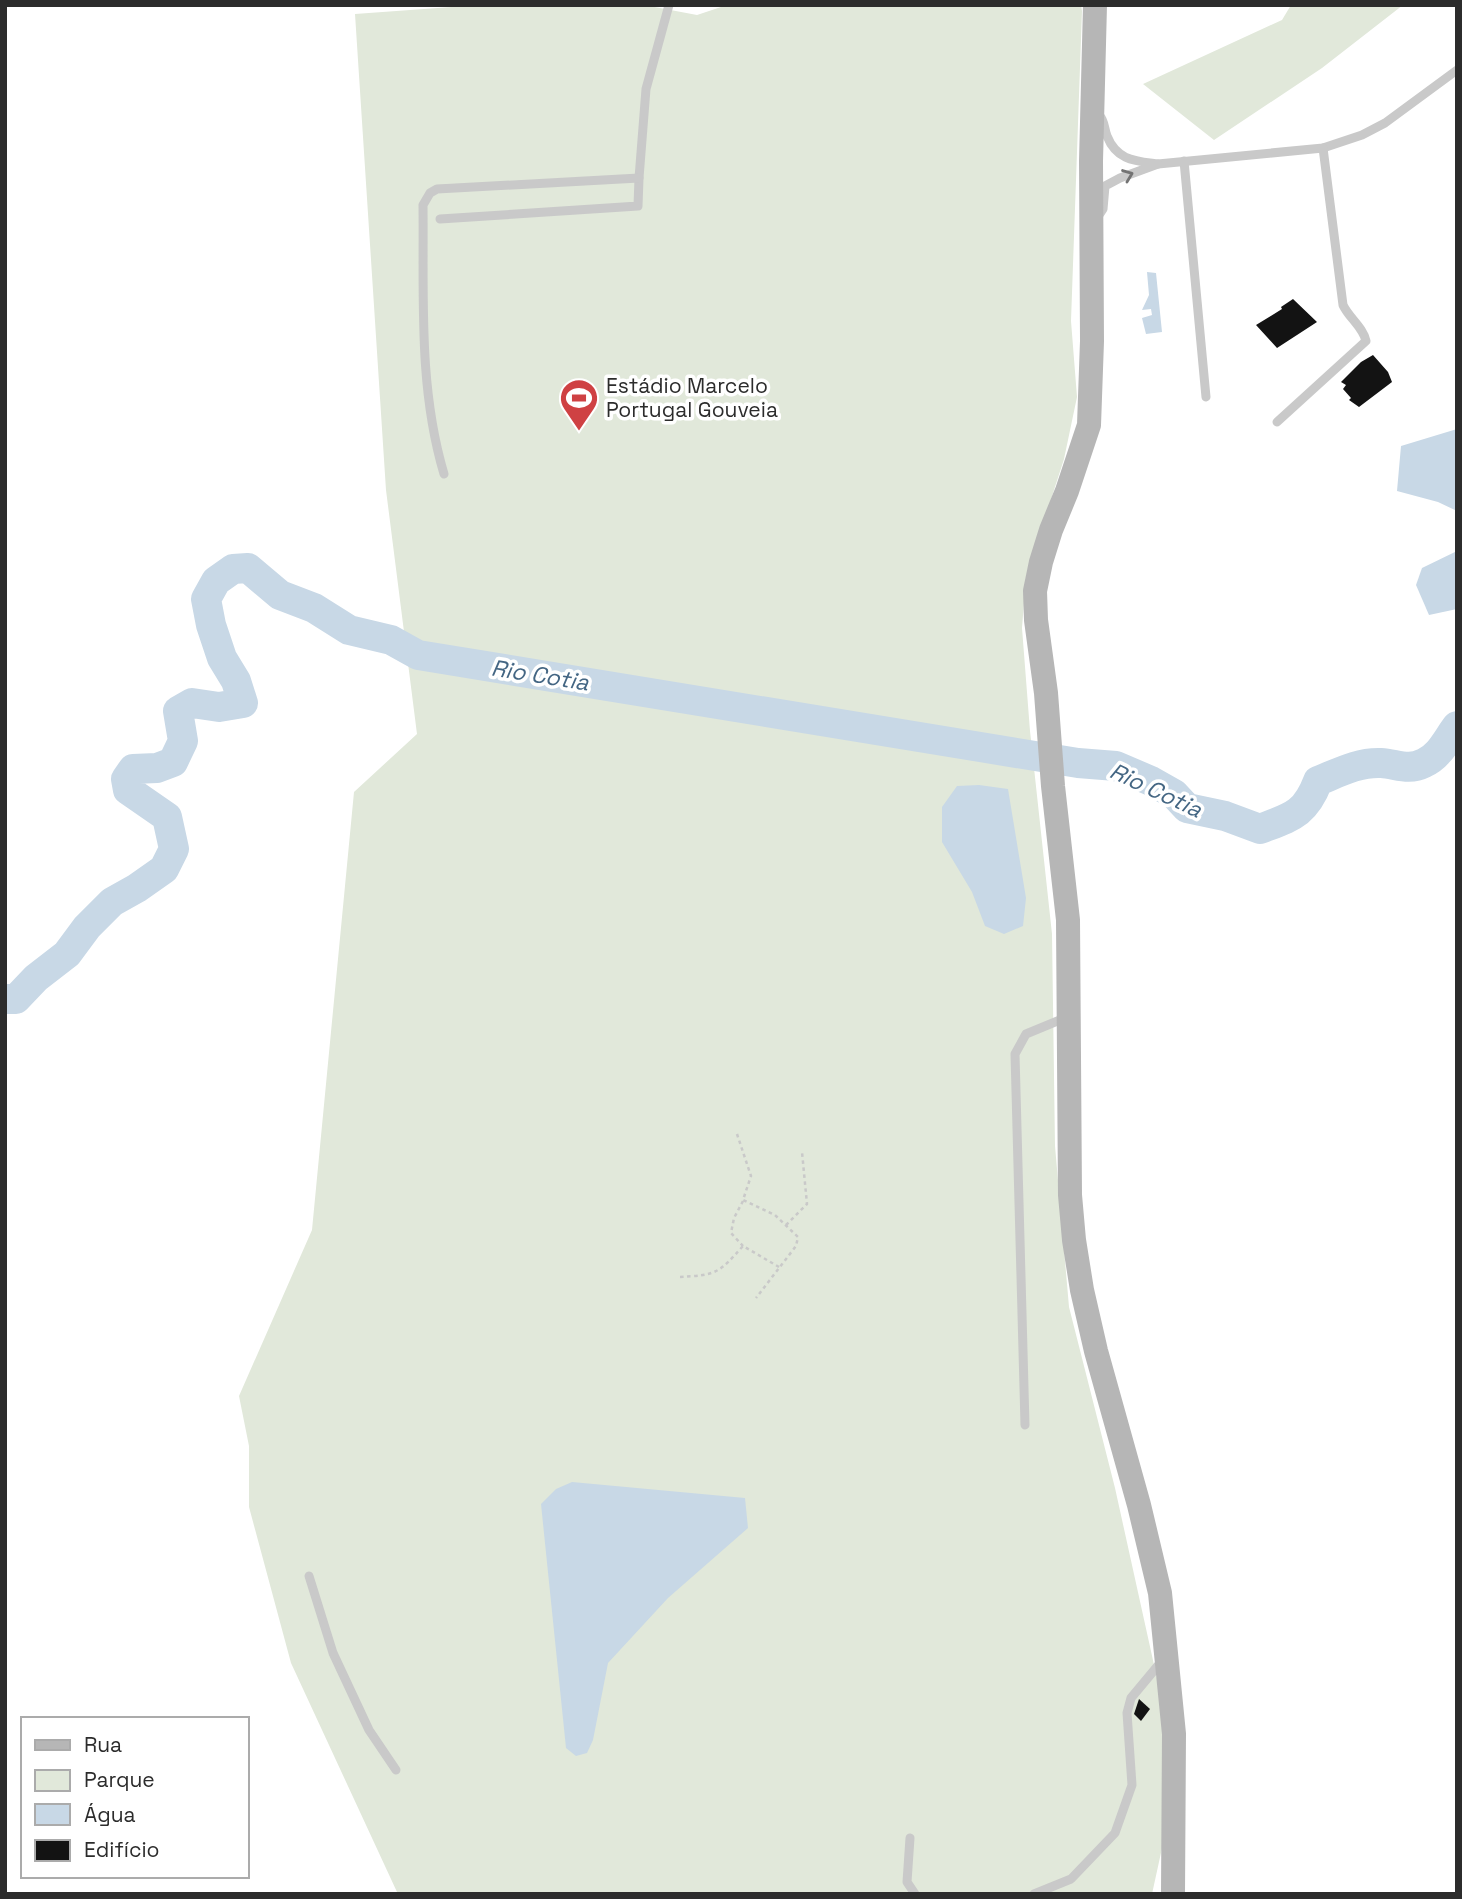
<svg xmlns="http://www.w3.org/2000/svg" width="1462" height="1899" font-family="'Space Grotesk',sans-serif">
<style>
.green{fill:#e1e8da}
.water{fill:#c8d8e6}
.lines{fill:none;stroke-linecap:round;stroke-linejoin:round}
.river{stroke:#c8d8e6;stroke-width:30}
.building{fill:#131313}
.path{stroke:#c9c9c9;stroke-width:2.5;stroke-dasharray:3.5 3.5;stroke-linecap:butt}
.service{stroke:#c9c9c9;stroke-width:9}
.secondary{stroke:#b6b6b6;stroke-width:24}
.oneway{stroke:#737373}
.labels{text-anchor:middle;stroke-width:7;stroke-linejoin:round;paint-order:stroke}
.poi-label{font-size:21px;fill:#2c2c2c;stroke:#fff;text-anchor:start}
.water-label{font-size:23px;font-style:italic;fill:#446683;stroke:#fff}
</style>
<rect width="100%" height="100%" fill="#fff"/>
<g class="green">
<polygon points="479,5 644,5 697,15 727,5 1081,5 1082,11 1071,321 1077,397 1064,459 1026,577 1022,628 1030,731 1052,934 1055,1146 1069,1307 1115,1488 1160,1692 1169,1816 1152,1894 401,1894 397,1892 291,1663 249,1507 249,1446 239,1396 312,1230 354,792 417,734 386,490 355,14"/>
<polygon points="1291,5 1403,5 1322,68 1214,140 1143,84 1282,20"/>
</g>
<g class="water">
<polygon points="1147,272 1156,273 1162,332 1146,334 1142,318 1152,315 1151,309 1142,310 1149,295"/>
<polygon points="1457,429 1457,511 1438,502 1397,491 1401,446"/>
<polygon points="1457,551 1457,609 1429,615 1416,585 1422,568"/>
<polygon points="979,785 1008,789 1026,898 1023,926 1004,934 985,926 972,892 942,842 942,807 957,786"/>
<polygon points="572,1482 745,1498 748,1528 668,1598 608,1663 593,1740 587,1753 576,1756 566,1748 541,1504 556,1489"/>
</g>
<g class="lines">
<path class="river" d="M5,999H16L36,978L67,954L87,927L112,902L137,888L164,869L174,849L167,817L128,790L126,779L133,769L157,768L173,762L183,741L178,711L192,703L219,707L243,703L236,681L222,658L211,625L206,599L216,581L233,569L248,568L280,595L314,608L349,630L391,640L418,655L1078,763L1116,766L1151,781L1174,794L1187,808L1225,816L1260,829C1291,817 1305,815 1318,781C1338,773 1358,762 1381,763C1397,764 1408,771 1424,763C1440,756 1447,739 1457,726"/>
</g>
<g class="building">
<polygon points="1293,299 1317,322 1277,348 1256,325 1282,309 1281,307"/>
<polygon points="1373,355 1388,372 1392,382 1359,407 1349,400 1351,398 1343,389 1346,385 1341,382 1361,362"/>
<polygon points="1139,1699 1150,1709 1141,1721 1134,1714"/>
</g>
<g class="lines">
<g class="path">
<polyline points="737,1134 751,1176 743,1200 775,1215 798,1237 796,1246 756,1298"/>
<polyline points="743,1201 734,1218 731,1233 743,1246"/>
<polyline points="786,1225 807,1204 802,1152"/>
<path d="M680,1277C717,1275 719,1273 743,1246L779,1267"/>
</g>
<g class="service">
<polyline points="1184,161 1206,397"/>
<polyline points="1158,164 1323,148 1362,135 1385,123 1457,70"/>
<path d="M1099,215L1103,209L1105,186L1120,178L1158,164C1136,161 1117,161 1107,136C1104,128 1105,121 1099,115"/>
<polyline points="440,219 638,206 639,178 646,89 669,5"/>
<path d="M1277,422L1366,341C1363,327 1349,318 1343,305L1323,148"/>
<path d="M444,474C418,387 424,295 423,205L430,193L437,189L639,178"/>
<polyline points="1025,1425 1015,1054 1026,1034 1067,1017"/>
<polyline points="309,1576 333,1653 369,1730 396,1770"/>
<polyline points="910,1838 907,1882 915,1894"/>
<polyline points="1034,1894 1071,1879 1115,1833 1132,1785 1127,1713 1131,1698 1161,1662"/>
</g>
<polyline class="secondary" points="1095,5 1091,161 1092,341 1089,425 1067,491 1051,530 1041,562 1035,591 1036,620 1046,693 1053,786 1068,920 1070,1195 1074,1240 1082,1290 1096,1351 1139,1505 1160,1593 1174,1734 1173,1894"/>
</g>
<defs><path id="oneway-chevron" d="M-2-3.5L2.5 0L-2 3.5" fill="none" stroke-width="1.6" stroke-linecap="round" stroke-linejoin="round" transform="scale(1.75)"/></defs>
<use class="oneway" href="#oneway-chevron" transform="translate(1128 175) rotate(-21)"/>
<defs>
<g id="stadium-pin" transform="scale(2.0125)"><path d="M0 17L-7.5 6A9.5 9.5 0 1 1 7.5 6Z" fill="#cf4143" stroke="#fff"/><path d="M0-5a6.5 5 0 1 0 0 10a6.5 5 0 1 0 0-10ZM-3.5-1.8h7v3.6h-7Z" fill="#fff"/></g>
</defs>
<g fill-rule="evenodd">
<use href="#stadium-pin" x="579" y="398"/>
</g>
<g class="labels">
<g class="poi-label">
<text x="606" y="393">Estádio Marcelo<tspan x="606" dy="24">Portugal Gouveia</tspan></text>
</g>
<g class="water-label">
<text transform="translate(540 675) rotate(9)" y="8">Rio Cotia</text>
<text transform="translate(1156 790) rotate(25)" y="8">Rio Cotia</text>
</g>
</g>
<rect width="1462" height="1899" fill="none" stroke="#2c2c2c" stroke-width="14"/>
<rect x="21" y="1717" width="228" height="161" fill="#ffffff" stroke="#ababab" stroke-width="2"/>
<rect x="35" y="1740" width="35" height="10" fill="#b6b6b6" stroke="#ababab" stroke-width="2"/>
<text x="84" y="1752" font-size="21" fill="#2c2c2c">Rua</text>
<rect x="35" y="1770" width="35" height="21" fill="#e1e8da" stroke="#ababab" stroke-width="2"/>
<text x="84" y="1787" font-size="21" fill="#2c2c2c">Parque</text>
<rect x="35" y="1804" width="35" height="21" fill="#c8d8e6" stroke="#ababab" stroke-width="2"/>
<text x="84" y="1822" font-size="21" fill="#2c2c2c">Água</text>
<rect x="35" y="1840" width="35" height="21" fill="#131313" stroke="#ababab" stroke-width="2"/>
<text x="84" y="1857" font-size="21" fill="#2c2c2c">Edifício</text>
</svg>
